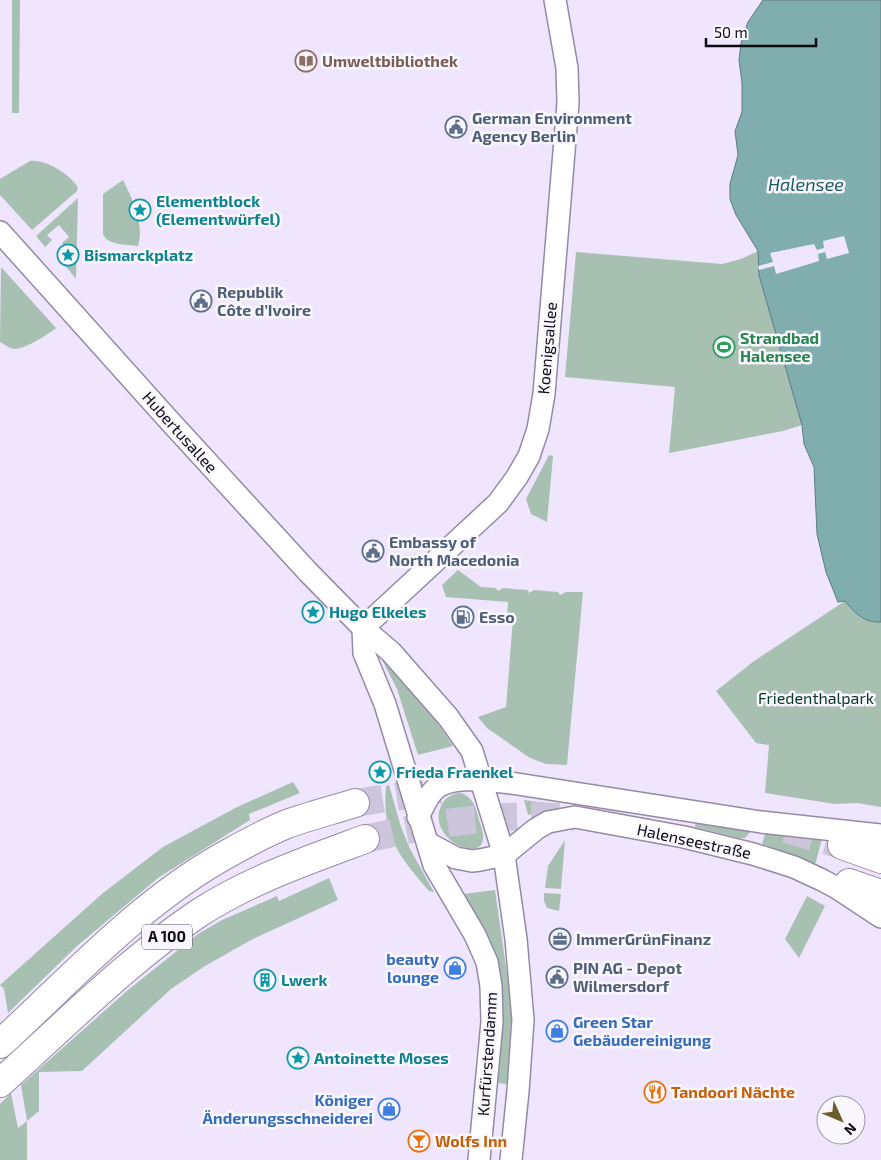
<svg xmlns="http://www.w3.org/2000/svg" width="881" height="1160" font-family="'Exo 2',sans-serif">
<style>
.green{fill:#a8c0b2}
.water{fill:#80adae;stroke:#5e7c80}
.pier{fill:#efe6fe}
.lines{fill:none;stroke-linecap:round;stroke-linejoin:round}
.motorway-tunnel{stroke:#cdc5db;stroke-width:28;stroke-dasharray:28 14;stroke-linecap:butt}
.secondary-casing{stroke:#958aa6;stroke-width:24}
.motorway-casing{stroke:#958aa6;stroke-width:30}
.secondary{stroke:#fff;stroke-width:21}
.motorway{stroke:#fff;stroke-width:28}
.labels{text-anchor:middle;stroke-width:5;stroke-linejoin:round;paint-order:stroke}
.shield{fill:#f9f7fd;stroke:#54515a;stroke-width:1}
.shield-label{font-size:15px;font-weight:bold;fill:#0e0a14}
.education-label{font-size:16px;font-weight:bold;fill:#785e54;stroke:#f9f7fd;text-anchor:start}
.service-label{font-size:16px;font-weight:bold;fill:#4e5e75;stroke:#f9f7fd;text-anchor:start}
.culture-label{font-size:16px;font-weight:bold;fill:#0d838f;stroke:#f9f7fd;text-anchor:start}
.leisure-label{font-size:16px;font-weight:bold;fill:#27864d;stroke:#f9f7fd;text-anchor:start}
.street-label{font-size:16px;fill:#0e0a14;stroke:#f9f7fd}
.park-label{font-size:16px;fill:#073824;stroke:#f9f7fd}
.shop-label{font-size:16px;font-weight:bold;fill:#366cbe;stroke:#f9f7fd;text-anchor:end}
.food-label{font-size:16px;font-weight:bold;fill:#c56008;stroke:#f9f7fd;text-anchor:start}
.water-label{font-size:18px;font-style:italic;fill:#1d5c5e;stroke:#f9f7fd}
</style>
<rect width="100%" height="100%" fill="#efe6fe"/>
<g class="green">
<polygon points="12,0 20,0 19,113 12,113"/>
<path d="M30,161C44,158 72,175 78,188L77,191L32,230L0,195V179Z"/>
<path d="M123,180C132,198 145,225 138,246C126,244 108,246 103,234V194Z"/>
<polygon points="78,198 76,279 64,264 71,257 67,253 69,250 62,243 69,237 59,225 47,235 52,240 45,247 36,236"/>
<polygon points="758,251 802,425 783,431 669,453 675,387 565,377 576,252 722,264 741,259"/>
<path d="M1,267L56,328C49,334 25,349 15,349C10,349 5,345 0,342Z"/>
<polygon points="549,455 553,456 547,522 531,514 526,499"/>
<polygon points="458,570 481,587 496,588 498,591 503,588 528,590 529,593 534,590 558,592 560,595 566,592 583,592 567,765 546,764 530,758 487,728 478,717 506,707 513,618 507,617 508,602 446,597 442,585"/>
<path d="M845,601C855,612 864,623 881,622V807L857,803L835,804L765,793L769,745L756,743L716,691L754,661Z"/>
<polygon points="377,650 432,715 453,746 418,755 397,689"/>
<polygon points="293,782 300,793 249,814 250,820 158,878 77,946 8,1013 4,989 0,985 103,893 163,847 237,807"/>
<path d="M389,785L401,827L410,849L434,892H433L429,891C398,855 382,836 386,786Z"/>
<path d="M461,793C474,798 476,808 479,820C481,826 484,833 483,839C481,864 424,837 442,804C446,797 453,793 461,793Z"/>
<polygon points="524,800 553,804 553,807 528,815"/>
<polygon points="696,821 749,829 751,831 745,838 739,838 695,827"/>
<polygon points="766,831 822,839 815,865 762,844"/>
<polygon points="565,840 561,889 545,888 548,866"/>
<polygon points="329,878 338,900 251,940 205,966 171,989 82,1071 39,1072 39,1111 27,1121 27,1160 0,1160 0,1104 11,1093 18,1128 27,1121 21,1085 128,990 198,934 222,920 277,896 279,901"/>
<polygon points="495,890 511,1002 511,1021 507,1084 496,1083 492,948 478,919 464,894"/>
<polygon points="544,893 561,894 559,911 547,908 544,901"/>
<polygon points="807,896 825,906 799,958 785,939"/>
</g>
<path class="water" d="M763,0H881V622C864,623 855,613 845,601L838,602L826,572L817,534L814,467L804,444L802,425L759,275L758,251L736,215L730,199V184L738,155L735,131L742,112V83L739,60L741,43L748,22Z"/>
<polygon class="pier" points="844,236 849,253 827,259 825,252 818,254 819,261 776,274 774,266 759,270 758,266 773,262 770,253 814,244 817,250 824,248 823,241"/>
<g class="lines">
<g class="motorway-tunnel">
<polyline points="355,803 440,790"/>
<polyline points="786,829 842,845"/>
<path d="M365,839C434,823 504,812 574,818"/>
</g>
<g class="secondary-casing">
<g id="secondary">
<polyline points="0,232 166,417 308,572 363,628 391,652 448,717 472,751 504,855 516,939 523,1020 518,1091 511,1160"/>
<polyline points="363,628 498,503 517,477 529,456 538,429 544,394 568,103 567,68 555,0"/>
<polyline points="363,628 364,653 385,704 434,865 475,935 487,962 491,986 492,1022 479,1160"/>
<path d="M418,817C423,808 427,797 434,790C451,774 490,781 511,783L761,822L881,835"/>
<polyline points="428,843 456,858 472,861 480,860 504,855 536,829 548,822 575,817 684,837 753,854 794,867 822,880 837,888 881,917"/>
</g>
</g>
<g class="motorway-casing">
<g id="motorway">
<polyline points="842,845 881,859"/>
<polyline points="849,883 881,894"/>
<path d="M0,1044C73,977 141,901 229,853C247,843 267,832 287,824C309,816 333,810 355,803"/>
<path d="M0,1083C65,1025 126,962 199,913C250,880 308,860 365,839"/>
</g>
</g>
<use href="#secondary" class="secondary"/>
<use href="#motorway" class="motorway"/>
</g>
<defs>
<g id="library-ring" transform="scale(1.125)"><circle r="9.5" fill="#f9f7fd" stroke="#8d6e63" stroke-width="1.5"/><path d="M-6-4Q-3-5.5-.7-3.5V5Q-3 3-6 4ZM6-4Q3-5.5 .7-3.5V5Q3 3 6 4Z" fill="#8d6e63"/></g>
<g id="civic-ring" transform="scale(1.125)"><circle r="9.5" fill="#f9f7fd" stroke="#5c6f8a" stroke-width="1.5"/><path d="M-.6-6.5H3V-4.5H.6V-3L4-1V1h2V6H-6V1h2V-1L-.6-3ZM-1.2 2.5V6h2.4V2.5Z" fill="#5c6f8a"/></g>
<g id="sight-ring" transform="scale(1.125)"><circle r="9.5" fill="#f9f7fd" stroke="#0f9aa8" stroke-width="1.5"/><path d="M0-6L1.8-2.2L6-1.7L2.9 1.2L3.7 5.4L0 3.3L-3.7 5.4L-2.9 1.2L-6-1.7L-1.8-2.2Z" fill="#0f9aa8"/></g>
<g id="stadium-ring" transform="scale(1.125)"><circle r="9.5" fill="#f9f7fd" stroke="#2e9e5b" stroke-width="1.5"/><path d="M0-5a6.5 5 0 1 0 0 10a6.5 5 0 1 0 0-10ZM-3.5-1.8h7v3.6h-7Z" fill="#2e9e5b"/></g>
<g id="fuel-ring" transform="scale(1.125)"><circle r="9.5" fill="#f9f7fd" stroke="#5c6f8a" stroke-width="1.5"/><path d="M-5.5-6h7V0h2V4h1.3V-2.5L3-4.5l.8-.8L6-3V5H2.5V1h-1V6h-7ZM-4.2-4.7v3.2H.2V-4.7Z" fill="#5c6f8a"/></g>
<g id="office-ring" transform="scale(1.125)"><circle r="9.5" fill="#f9f7fd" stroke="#5c6f8a" stroke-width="1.5"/><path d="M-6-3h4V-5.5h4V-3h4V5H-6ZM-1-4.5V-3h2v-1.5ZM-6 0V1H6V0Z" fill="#5c6f8a"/></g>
<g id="shop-ring" transform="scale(1.125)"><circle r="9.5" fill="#f9f7fd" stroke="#3f7fe0" stroke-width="1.5"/><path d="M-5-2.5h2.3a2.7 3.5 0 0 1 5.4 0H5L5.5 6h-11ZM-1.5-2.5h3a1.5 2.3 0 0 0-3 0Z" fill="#3f7fe0"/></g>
<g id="building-ring" transform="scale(1.125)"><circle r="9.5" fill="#f9f7fd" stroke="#0f9aa8" stroke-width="1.5"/><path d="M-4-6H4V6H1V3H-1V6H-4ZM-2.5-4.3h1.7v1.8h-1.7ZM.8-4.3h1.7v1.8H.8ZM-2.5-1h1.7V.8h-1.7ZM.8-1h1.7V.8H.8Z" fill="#0f9aa8"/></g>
<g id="restaurant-ring" transform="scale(1.125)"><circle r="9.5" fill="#f9f7fd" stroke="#e8710a" stroke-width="1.5"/><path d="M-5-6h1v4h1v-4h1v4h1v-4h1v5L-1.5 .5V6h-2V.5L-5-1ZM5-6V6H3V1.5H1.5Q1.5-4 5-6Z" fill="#e8710a"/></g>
<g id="bar-ring" transform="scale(1.125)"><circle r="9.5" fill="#f9f7fd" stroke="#e8710a" stroke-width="1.5"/><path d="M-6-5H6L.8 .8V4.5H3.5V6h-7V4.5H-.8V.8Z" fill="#e8710a"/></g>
</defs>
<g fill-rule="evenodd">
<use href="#library-ring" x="306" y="61"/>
<use href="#civic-ring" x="456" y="127"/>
<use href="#sight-ring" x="140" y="210"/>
<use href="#sight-ring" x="68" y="255"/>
<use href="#civic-ring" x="201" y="301"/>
<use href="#stadium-ring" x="724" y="347"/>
<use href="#civic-ring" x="373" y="551"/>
<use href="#sight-ring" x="313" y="612"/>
<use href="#fuel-ring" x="463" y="617"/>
<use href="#sight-ring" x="380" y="772"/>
<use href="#office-ring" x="560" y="939"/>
<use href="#shop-ring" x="455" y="968"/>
<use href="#civic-ring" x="557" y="977"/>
<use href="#building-ring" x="265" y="980"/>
<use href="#shop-ring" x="557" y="1031"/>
<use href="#sight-ring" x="298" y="1058"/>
<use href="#restaurant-ring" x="655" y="1092"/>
<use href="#shop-ring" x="389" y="1109"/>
<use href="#bar-ring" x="419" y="1141"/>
</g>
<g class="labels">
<rect class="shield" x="142" y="924.5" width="50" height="25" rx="4"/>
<g class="shield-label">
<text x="167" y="942">A 100</text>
</g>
<g class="education-label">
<text x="322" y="67">Umweltbibliothek</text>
</g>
<g class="service-label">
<text x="472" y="124">German Environment<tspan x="472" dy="18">Agency Berlin</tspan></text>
<text x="217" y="298">Republik<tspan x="217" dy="18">Côte d’Ivoire</tspan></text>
<text x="389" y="548">Embassy of<tspan x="389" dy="18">North Macedonia</tspan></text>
<text x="479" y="623">Esso</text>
<text x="576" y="945">ImmerGrünFinanz</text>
<text x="573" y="974">PIN AG - Depot<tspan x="573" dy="18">Wilmersdorf</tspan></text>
</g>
<g class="culture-label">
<text x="156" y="207">Elementblock<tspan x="156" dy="18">(Elementwürfel)</tspan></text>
<text x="84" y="261">Bismarckplatz</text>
<text x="329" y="618">Hugo Elkeles</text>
<text x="396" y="778">Frieda Fraenkel</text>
<text x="281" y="986">Lwerk</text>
<text x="314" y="1064">Antoinette Moses</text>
</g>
<g class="leisure-label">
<text x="740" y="344">Strandbad<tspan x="740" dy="18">Halensee</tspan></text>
</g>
<g class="street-label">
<text transform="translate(547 348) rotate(-85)" y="6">Koenigsallee</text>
<text transform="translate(180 432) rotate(48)" y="6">Hubertusallee</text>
<text transform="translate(694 841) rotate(12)" y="6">Halenseestraße</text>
<text transform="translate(487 1054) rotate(-86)" y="6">Kurfürstendamm</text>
</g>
<g class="park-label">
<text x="816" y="704">Friedenthalpark</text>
</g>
<g class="shop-label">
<text x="439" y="965">beauty<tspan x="439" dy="18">lounge</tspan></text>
<text x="573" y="1028" text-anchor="start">Green Star<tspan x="573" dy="18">Gebäudereinigung</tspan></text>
<text x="373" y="1106">Königer<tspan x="373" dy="18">Änderungsschneiderei</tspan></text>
</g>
<g class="food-label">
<text x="671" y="1098">Tandoori Nächte</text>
<text x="435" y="1147">Wolfs Inn</text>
</g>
<g class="water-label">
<text x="806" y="191">Halensee</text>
</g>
</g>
<g transform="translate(841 1120) rotate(134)"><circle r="24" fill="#f9f7fd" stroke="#9b98a0"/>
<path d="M0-4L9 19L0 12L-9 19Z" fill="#6b5d2a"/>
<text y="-8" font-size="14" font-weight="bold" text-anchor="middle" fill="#0e0a14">N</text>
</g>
<path d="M706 38v8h110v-8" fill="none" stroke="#0e0a14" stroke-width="2.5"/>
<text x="714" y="38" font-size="15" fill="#0e0a14" stroke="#f9f7fd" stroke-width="4" paint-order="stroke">50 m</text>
</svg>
